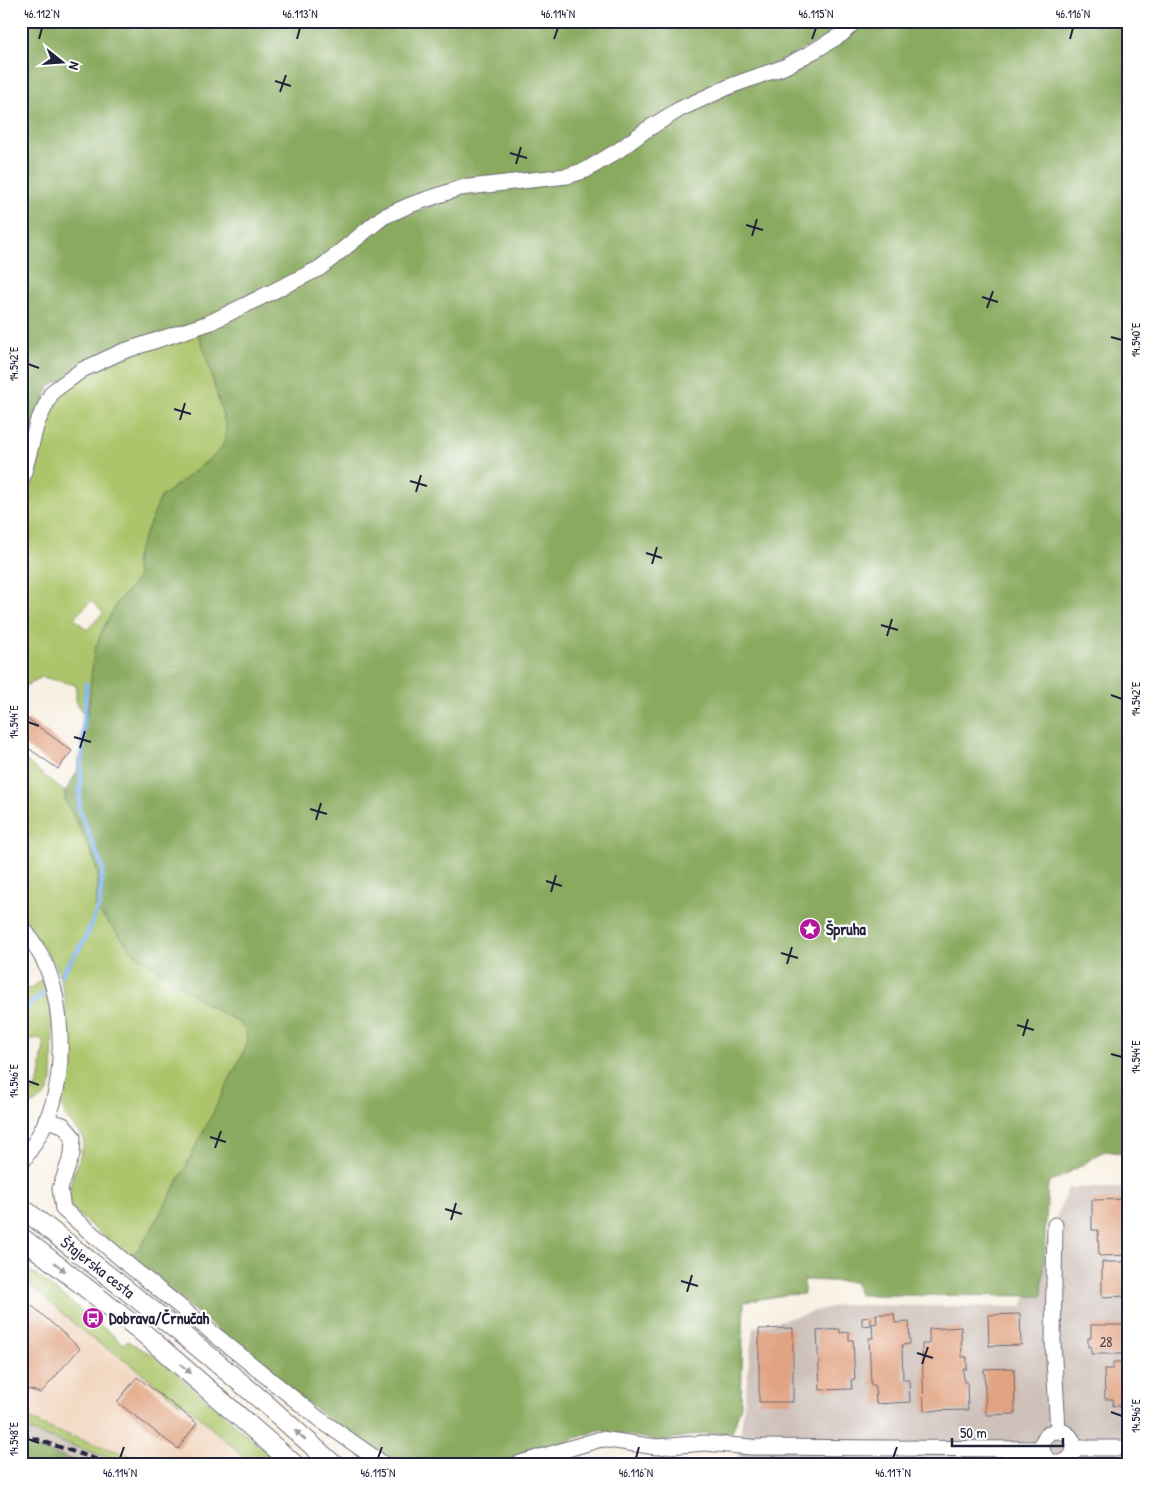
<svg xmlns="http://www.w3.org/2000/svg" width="1150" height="1486" font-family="'Patrick Hand',sans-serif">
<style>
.built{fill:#f1d5bd}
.industrial{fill:#cec1ba}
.green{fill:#acc56b;stroke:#677453;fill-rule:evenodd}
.forest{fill:#89aa5f;stroke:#56664d}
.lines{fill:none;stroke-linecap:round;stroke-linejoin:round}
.stream{stroke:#86b7f2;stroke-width:4.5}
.building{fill:#e1a483}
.minor-casing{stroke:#6d6a75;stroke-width:17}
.major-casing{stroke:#6d6a75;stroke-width:21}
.minor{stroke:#fff;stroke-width:15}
.major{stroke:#fff;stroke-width:19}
.rail{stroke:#22223b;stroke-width:4;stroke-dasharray:8 4;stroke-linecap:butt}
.oneway{fill:#9c9ca7}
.ticks{fill:none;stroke:#22223b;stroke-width:2}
.labels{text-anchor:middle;stroke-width:4.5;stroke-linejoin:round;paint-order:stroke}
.number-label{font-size:14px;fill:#52424d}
.poi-label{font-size:16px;font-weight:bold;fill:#22223b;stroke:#fff;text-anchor:start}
.street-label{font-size:16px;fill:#22223b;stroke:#fff}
.neatline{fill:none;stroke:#22223b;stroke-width:2}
.ticks-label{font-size:12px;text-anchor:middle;fill:#22223b}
</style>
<rect width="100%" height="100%" fill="#fff"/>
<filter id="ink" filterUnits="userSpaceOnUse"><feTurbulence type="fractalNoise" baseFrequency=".02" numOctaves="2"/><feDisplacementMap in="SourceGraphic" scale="10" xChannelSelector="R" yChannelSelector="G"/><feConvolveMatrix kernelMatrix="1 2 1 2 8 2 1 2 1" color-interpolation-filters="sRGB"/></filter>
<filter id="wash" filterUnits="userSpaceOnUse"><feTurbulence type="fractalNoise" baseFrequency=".0096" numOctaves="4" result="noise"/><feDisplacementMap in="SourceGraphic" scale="20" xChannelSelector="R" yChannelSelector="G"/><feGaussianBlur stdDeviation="1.12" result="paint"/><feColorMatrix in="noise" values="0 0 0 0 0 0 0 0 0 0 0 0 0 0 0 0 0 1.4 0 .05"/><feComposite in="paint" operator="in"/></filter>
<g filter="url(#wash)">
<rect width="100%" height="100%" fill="#f8f0e2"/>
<polygon class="built" points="21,1277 89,1337 127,1361 180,1403 182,1401 252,1465 158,1465 71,1436 46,1427 21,1413"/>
<g class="industrial">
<polygon points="1068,1188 1129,1188 1129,1465 737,1465 753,1328 838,1305 1022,1307"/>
<polygon points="21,1428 129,1465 90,1465 21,1444"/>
</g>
<g class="green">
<path d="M197,331L205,352L226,427L225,440L222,447L210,459L161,497L135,560L138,575L136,580L132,586L118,601L102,631L95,651L86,720L76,701V685L42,677L21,688V499L46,411L59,391L114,361ZM91,601L103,613L87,630L74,618Z"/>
<path d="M21,757L65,792V799C76,823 92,845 97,871C100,883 97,895 95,907L134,953L209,1006L238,1022L246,1031L248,1043L244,1052C218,1104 192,1157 163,1208C154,1224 145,1248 128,1257L76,1213C74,1210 71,1207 70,1203C64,1186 83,1159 84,1138L65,1116L62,1106L68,1041L65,1001L62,986L57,967L21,916Z"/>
<path d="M43,977L51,1007L53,1023L52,1081L48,1091L43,1098L32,1104L21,1102V1089L31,1091H34L41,1073V1063L44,1046L42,1041L39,1038C28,1039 26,1045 21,1055V991L33,987Z"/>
<polygon points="21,1248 39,1263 66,1291 21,1256"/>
<polygon points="21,1263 124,1344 127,1341 160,1359 282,1465 252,1465 182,1401 179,1403 127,1361 89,1337 21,1277"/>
<polygon points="21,1413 46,1427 71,1436 158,1465 129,1465 21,1428"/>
</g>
<g class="forest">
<polygon points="21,21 846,21 828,36 573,170 408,201 389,205 310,268 244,304 49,386 21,464"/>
<path d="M864,21H1129V1159L1119,1153L1107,1151L1102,1152L1081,1166L1048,1184L1042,1296L859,1295L855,1282L804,1280V1294L785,1295L744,1302L741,1406L732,1433H705L660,1441L599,1430L530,1455L491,1465H396L341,1430L128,1257L139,1248L148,1235L180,1178L248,1043L246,1031L238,1022L209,1006L134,953L95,907C97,895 100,883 97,871C92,845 75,823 65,799V792L77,772L89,704L91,676L94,651L102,631L118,601L132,586L136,580L138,575L136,568L137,553L161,497L210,459L222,447L225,440L226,427L205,352L197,331L264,302L380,224L465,193L567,181L658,126L861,24Z"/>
<polygon points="21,1444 90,1465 21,1465"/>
</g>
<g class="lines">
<g class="stream">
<polyline points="61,975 86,938 99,905 103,869 79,809 86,684"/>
<polyline points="21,1013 43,993"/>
</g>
</g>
<g id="blocks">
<g class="building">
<polygon points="28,719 72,751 58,769 21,743 21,728"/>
<polygon points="1129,1199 1129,1255 1099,1256 1098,1230 1092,1230 1092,1200"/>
<polygon points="1102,1262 1129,1262 1129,1296 1102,1297"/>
<polygon points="21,1296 80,1348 41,1393 21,1387"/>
<polygon points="876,1314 894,1314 895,1323 909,1322 910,1344 902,1345 903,1380 909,1380 910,1402 876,1404 875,1385 871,1385 869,1338 873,1338 872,1324 877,1323"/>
<polygon points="1020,1314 1021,1345 989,1346 988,1315"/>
<polygon points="871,1317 871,1325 862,1326 862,1318"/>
<polygon points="1091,1325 1125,1325 1125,1354 1091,1354 1091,1347 1088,1347 1088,1338 1091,1338"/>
<polygon points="961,1327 962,1357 967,1357 967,1369 963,1369 964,1382 967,1382 968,1410 924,1411 922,1344 929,1344 929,1329"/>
<polygon points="793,1328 793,1402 759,1402 759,1329"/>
<polygon points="840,1329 840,1333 849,1332 849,1340 853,1340 855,1380 851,1380 852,1389 820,1390 817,1331"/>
<polygon points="1113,1362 1129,1362 1129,1406 1113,1406 1113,1399 1105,1399 1104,1369 1113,1369"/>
<polygon points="1014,1368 1015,1414 986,1415 984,1369"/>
<polygon points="137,1377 197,1423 178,1449 117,1402"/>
</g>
</g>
</g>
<g filter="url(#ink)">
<use href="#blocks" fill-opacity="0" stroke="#6d6a75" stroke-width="1"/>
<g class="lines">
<g class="minor-casing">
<g id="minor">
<polyline points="21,483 37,423 52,392 82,370 121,352 209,323 292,282 320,268 383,217 410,205 460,188 567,176 586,170 619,150 646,130 680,109 733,85 784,67 814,51 842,34 855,21"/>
<path d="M21,925C29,936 38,949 44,961C62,999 65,1062 53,1103C46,1125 34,1145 21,1164"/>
<polyline points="46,1120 63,1125 73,1137 72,1154 60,1189 63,1209 131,1267 319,1419 385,1465"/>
<polyline points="1055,1225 1053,1342 1058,1431"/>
<circle cx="1058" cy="1447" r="16"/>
<polyline points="1074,1448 1129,1448"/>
<polyline points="514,1465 601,1439 657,1447 705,1443 751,1447 1042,1449"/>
</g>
</g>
<g class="major-casing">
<g id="major">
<polyline points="21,1207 191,1341 266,1404 334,1465"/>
<polyline points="21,1237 141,1331 295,1465"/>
</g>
</g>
<use href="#minor" class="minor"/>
<use href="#major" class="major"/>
<polyline class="rail" points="21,1434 113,1465"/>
</g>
<defs><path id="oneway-solid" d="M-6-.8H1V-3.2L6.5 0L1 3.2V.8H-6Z" transform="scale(1.25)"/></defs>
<g class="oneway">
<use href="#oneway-solid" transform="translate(60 1267) rotate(38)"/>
<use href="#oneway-solid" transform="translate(186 1369) rotate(41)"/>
<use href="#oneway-solid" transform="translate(300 1435) rotate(-138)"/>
</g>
</g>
<path class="ticks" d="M39,39L42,28M297,39L300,28M554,39L558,28M812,39L816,28M1070,39L1073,28M275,81L291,86M280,92L286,75M510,153L527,158M516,164L521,147M746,225L763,230M752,236L757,219M982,297L998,302M987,308L993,291M1111,337L1122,340M28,364L39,368M174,409L191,414M180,420L185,403M410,481L427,486M416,492L421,475M646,553L662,558M652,564L657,547M881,625L898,630M887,636L892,619M1111,695L1122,699M28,722L39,726M74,737L91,742M80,748L85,731M310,809L327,814M316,820L321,803M546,881L562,886M551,892L556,875M781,953L798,958M787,964L792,947M1017,1025L1034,1030M1023,1036L1028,1019M1111,1054L1122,1057M28,1081L39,1085M210,1137L226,1142M215,1148L221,1131M445,1209L462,1214M451,1220L456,1203M681,1281L698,1286M687,1292L692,1275M917,1353L933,1358M922,1364L928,1347M1111,1412L1122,1416M28,1439L39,1443M120,1458L124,1447M378,1458L382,1447M636,1458L639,1447M893,1458L897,1447"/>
<defs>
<g id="sight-disc" transform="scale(1.125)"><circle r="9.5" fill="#b5179e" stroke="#fff"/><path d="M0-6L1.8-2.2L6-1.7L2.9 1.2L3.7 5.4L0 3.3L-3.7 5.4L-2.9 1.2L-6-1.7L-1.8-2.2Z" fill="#fff"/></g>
<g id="bus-disc" transform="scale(1.125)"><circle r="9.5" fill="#b5179e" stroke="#fff"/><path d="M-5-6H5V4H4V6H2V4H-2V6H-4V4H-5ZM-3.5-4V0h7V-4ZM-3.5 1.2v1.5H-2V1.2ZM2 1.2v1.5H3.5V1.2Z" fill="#fff"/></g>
</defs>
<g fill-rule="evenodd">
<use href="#sight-disc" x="810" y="929"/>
<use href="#bus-disc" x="93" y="1318"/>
</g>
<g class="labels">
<g class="number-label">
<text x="1106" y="1347">28</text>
</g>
<g class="poi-label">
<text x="826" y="935">Špruha</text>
<text x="109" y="1324">Dobrava/Črnučah</text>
</g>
<g class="street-label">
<text transform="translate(98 1267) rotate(38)" y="6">Štajerska cesta</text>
</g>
</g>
<rect width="1150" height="1486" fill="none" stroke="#fff" stroke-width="55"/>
<g transform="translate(62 62) rotate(107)" stroke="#ffffff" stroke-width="4" paint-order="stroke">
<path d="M0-4L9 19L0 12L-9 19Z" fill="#22223b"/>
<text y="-8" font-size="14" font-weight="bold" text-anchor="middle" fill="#22223b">N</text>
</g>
<path d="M952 1438v8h111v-8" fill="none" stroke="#22223b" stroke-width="2.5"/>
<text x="960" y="1438" font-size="15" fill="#22223b" stroke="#ffffff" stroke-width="4" paint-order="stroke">50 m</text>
<rect x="28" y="28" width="1094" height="1430" class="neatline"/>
<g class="ticks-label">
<text x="42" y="18">46.112°N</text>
<text x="300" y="18">46.113°N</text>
<text x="558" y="18">46.114°N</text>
<text x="816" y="18">46.115°N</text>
<text x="1073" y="18">46.116°N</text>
<text transform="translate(1136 340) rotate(-90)" y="4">14.540°E</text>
<text transform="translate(14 364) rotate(-90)" y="4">14.542°E</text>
<text transform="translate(1136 699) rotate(-90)" y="4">14.542°E</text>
<text transform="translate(14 722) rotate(-90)" y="4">14.544°E</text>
<text transform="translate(1136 1057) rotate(-90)" y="4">14.544°E</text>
<text transform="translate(14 1081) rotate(-90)" y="4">14.546°E</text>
<text transform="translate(1136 1416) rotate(-90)" y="4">14.546°E</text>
<text transform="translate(14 1439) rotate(-90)" y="4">14.548°E</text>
<text x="120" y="1477">46.114°N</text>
<text x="378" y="1477">46.115°N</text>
<text x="636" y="1477">46.116°N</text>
<text x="893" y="1477">46.117°N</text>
</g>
</svg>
